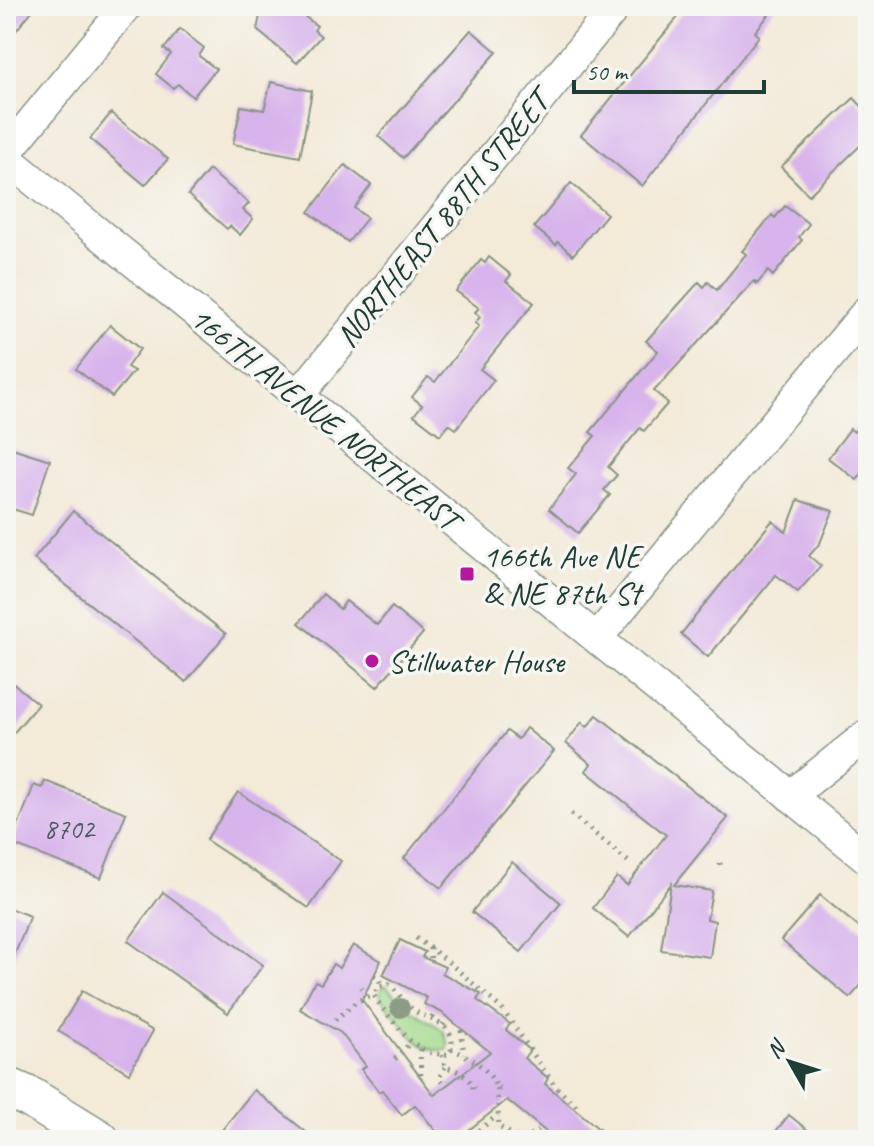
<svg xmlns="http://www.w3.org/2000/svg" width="874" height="1146" font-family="Caveat,sans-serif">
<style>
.green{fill:#a3d98a;stroke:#618b5f;stroke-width:2}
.building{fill:#d8b4ec}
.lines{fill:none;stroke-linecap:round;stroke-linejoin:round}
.minor-casing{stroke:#899486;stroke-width:33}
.major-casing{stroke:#899486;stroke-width:43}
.path{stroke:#899486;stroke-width:5;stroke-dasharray:2 6;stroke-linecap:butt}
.minor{stroke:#fff;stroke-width:30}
.major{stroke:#fff;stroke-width:40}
.tree{fill:#8d9c87}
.poi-dot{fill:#b5179e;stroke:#f6f6f2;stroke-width:3}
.labels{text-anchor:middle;stroke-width:7;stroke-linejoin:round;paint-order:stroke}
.number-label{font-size:28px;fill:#4d5b62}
.street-label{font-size:32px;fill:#1f3d34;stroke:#f6f6f2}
.poi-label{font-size:32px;fill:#1f3d34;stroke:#f6f6f2;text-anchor:start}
</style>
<rect width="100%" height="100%" fill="#f6f6f2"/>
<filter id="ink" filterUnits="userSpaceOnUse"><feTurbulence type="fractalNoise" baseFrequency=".0125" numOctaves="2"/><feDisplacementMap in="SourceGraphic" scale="16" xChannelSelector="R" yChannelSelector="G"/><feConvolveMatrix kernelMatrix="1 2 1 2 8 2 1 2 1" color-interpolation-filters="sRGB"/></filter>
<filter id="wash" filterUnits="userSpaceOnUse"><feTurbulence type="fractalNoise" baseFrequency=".006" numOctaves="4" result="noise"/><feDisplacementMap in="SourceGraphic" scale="32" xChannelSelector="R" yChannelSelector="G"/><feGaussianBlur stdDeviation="1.8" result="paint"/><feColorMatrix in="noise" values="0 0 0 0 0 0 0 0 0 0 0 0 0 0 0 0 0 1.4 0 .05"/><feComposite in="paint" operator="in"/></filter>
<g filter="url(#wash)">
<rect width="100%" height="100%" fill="#f3ead8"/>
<path class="green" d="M386,986L410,1009L443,1030L449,1045L447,1050C419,1053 411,1034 395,1015C389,1008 383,1003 379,995L381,989Z"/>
<g id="blocks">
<g class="building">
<polygon points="6,6 36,6 6,43"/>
<polygon points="262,6 291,6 317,26 314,30 321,36 297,63 257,30"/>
<polygon points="687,6 776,6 755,32 759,36 642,186 581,135"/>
<polygon points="180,29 204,48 199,56 216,69 193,97 178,84 173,88 156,74 171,54 164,49"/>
<polygon points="471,30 497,52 403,158 378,136"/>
<polygon points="271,82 312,91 300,157 233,144 241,106 264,110"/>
<polygon points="854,98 868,113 868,138 809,195 781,167"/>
<polygon points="111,113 168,159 145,185 90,139"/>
<polygon points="345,165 371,185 354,208 367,218 348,242 309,212"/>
<polygon points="209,170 249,203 243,210 253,219 240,235 230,226 227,229 188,195"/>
<polygon points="571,183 607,214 573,255 558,242 556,245 534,227"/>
<polygon points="785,206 809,224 799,237 802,240 773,276 768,271 757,284 754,281 654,391 668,403 644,431 640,428 608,467 617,475 604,490 610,495 578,533 549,509 576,474 568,468 595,436 590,432 658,351 646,341 699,282 704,287 708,282 717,290 746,254 742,251 772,215 775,218"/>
<polygon points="489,257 511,275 506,281 534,303 480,369 494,380 456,429 449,424 440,435 414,415 422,405 412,397 428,377 435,382 479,326 475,323 480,317 475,312 479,308 456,291 481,260 485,263"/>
<polygon points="110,325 140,349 127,367 134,371 112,397 76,369"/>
<polygon points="868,415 868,466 857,480 828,458 850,429 854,432"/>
<polygon points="6,446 50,460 32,515 6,507"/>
<polygon points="798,500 833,511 820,543 809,556 821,566 798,592 776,575 708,657 681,634 772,521 786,532"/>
<polygon points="73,511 226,634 186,682 34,559"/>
<polygon points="323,594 340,609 346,601 377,625 392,607 423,633 377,687 299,623"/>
<polygon points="6,677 38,704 6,742"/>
<polygon points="597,715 728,818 674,885 712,891 707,919 715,921 710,957 661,950 671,884 629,937 593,908 617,877 627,885 666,835 586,771 591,764 566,743 582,722 587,727"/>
<polygon points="526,728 554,751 441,888 404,858 507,731 518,739"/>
<polygon points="45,781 126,813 101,878 11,844 34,785 42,788"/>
<polygon points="238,792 341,861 309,908 206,840"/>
<polygon points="512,862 561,903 521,952 472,912"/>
<polygon points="163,892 263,965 228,1013 128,941"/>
<polygon points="820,895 868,935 868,977 850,998 781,940"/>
<polygon points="6,907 30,916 7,974 6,974"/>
<polygon points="400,940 425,952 422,957 445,967 442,973 481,994 477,1000 510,1024 506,1030 530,1050 524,1058 548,1078 545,1084 612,1140 556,1140 507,1100 456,1140 443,1140 415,1105 402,1115 382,1090 379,1092 361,1069 366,1066 341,1033 300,1009 315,981 321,984 333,964 339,968 353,945 381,961 362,1000 434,1095 490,1052 441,1012 424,1004 427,998 383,975"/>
<polygon points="82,991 153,1031 129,1073 58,1031"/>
<polygon points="254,1090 316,1140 214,1140"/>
<polygon points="789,1115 820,1140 769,1140"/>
</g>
</g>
</g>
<g filter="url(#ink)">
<use href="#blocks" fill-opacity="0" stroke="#899486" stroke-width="2"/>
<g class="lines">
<g class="minor-casing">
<g id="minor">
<polyline points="6,153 127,6"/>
<polyline points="6,158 868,859"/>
<polyline points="298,396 616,6"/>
<polyline points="597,638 868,310"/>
<polyline points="790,796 868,734"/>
</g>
</g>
<g class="major-casing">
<polyline id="major" points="6,1087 31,1098 99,1140"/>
</g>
<g class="path">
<polyline points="571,814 630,863"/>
<polyline points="720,863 721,867"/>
<polyline points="416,938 445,959 502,1009 555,1086 578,1107"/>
<polyline points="430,948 431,961"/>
<polyline points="374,976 379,978 381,985"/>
<polyline points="361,987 365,997"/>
<polyline points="432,1018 436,1010"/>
<path d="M335,1020L357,1001L374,995C379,1005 386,1012 393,1021C408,1040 423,1057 450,1054C460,1022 429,1022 412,1009C404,1002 397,992 389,984L378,987L374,995"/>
<polyline points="443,1025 449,1016"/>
<polyline points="461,1030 464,1054"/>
<polyline points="420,1049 421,1080"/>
<path d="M451,1049C471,1057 489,1068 497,1089L503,1088"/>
<path d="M442,1055L445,1067C459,1071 467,1074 473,1087L471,1093"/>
<polyline points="395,1059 411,1042"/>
<polyline points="445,1067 439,1078 445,1087"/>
<polyline points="497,1089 499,1127 522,1140"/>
<polyline points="466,1140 498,1115"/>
<polyline points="523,1140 542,1129"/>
</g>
<use href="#minor" class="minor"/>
<use href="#major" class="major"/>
</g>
<circle class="tree" cx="400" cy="1008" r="10"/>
</g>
<g class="poi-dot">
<rect x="459" y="566" width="16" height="16" rx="4"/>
<circle cx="372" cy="661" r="8"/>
</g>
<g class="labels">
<g class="number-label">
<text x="69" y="838">8702</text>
</g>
<g class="street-label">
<text transform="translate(442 219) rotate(-51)" y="11">NORTHEAST 88TH STREET</text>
<text transform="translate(325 418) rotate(39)" y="11">166TH AVENUE NORTHEAST</text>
</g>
<g class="poi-label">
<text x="483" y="567">166th Ave NE<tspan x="483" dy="37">&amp; NE 87th St</tspan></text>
<text x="388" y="672">Stillwater House</text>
</g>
</g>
<rect width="874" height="1146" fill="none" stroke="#f6f6f2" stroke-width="32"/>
<g transform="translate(790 1062) rotate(309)" stroke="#f6f6f2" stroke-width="6" paint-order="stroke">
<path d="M0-6L14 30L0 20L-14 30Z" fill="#1f3d34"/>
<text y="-12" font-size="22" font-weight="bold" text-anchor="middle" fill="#1f3d34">N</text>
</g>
<path d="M574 80v12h190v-12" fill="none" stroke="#1f3d34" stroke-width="4"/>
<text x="586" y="80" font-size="24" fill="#1f3d34" stroke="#f6f6f2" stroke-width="6" paint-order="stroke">50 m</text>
</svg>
